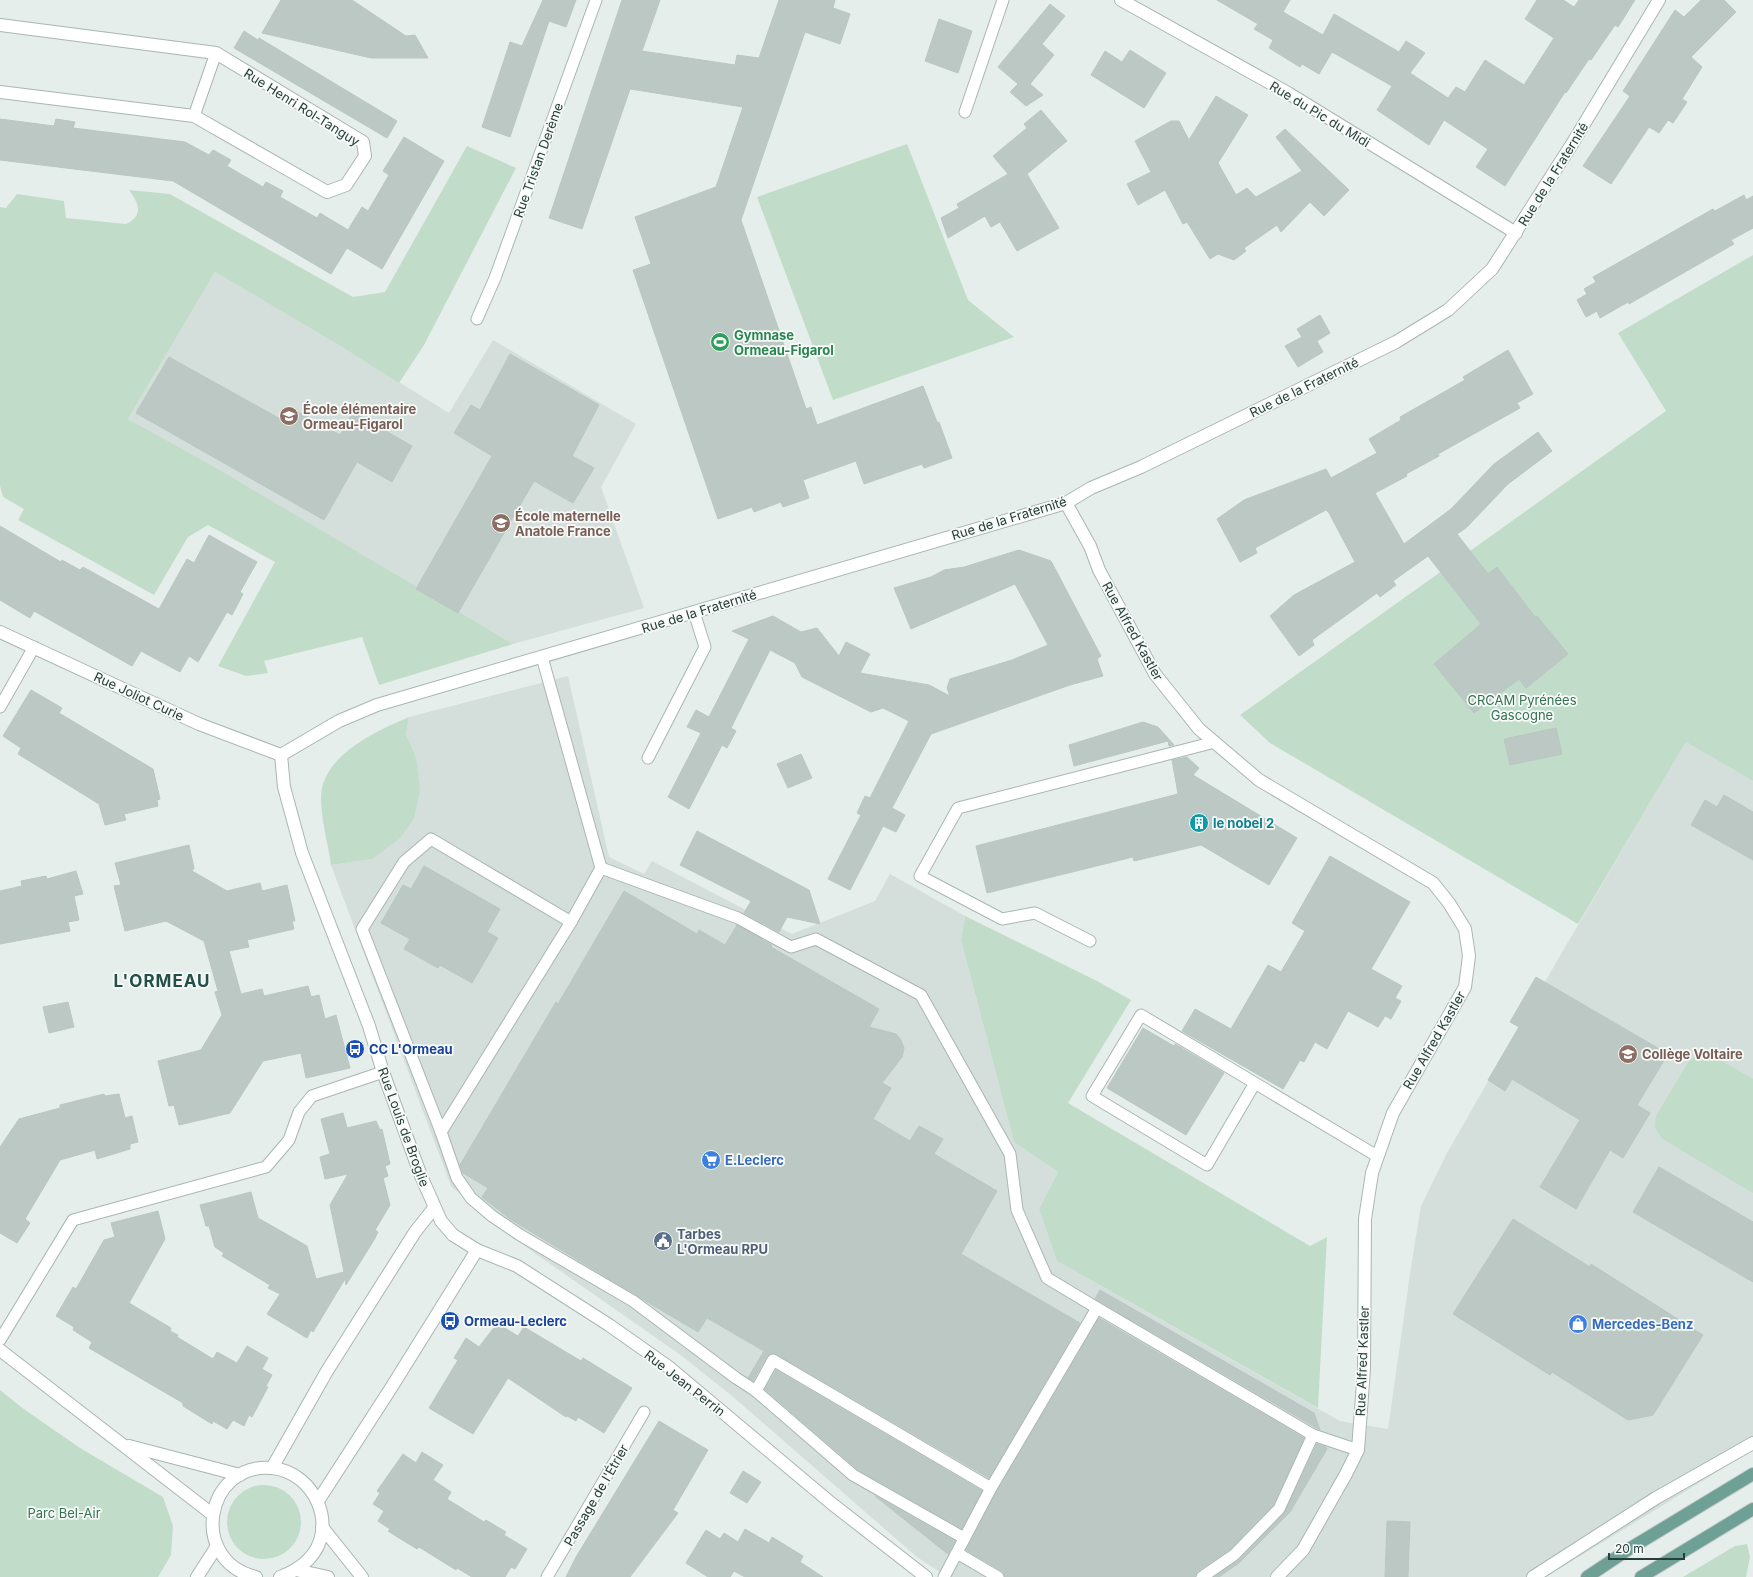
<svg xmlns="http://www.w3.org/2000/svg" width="1753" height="1577" font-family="Inter,sans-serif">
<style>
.built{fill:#d4deda}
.green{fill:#c1ddca}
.building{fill:#bcc8c4;stroke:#b9c7c2}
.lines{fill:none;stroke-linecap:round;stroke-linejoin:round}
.service-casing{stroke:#a9b6b2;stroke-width:13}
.minor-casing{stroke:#a9b6b2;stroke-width:14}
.tertiary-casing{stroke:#a9b6b2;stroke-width:14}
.primary-casing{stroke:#c2c9c8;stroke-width:14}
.service{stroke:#fff;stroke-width:11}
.minor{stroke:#fff;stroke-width:12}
.tertiary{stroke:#fff;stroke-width:12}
.primary{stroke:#6ea096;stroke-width:12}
.labels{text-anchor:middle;stroke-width:3.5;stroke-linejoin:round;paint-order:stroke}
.street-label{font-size:13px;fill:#263f3a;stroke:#f7faf9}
.leisure-label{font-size:13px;font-weight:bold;fill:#27864d;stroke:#f7faf9;text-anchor:start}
.education-label{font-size:13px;font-weight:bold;fill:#785e54;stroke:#f7faf9;text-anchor:start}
.park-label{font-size:13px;fill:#337350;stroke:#f7faf9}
.culture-label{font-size:13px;font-weight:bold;fill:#0d838f;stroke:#f7faf9;text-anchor:start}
.transit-label{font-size:13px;font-weight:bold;fill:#164399;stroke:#f7faf9;text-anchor:start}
.shop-label{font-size:13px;font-weight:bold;fill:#366cbe;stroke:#f7faf9;text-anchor:start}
.service-label{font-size:13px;font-weight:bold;fill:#4e5e75;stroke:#f7faf9;text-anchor:start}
.district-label{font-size:17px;font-weight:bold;letter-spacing:1px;fill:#235048;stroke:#f7faf9}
</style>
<rect width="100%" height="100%" fill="#e6eeeb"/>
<g class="built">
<polygon points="215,272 342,347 449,413 493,340 636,424 601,487 644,608 513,644 128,419"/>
<polygon points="568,676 609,857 644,874 652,861 792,934 875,901 890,874 965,916 961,940 1014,1142 1058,1172 1039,1209 1057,1261 1340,1421 1388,1429 1411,1267 1421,1206 1447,1153 1561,954 1686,742 1753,781 1753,1450 1546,1577 947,1577 917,1557 732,1396 682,1356 506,1233 451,1186 331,865 372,859 416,757 406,734 409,717"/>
</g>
<g class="green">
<polygon points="907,144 968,300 1014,337 833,400 757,197"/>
<path d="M467,146L516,168L424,345L399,383L342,347L215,272L128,419L216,468L513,644L379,685L362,637L264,661L268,673L246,676L218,666L275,562L208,525L188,537L154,595L18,520L24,509L3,497L0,486V207L6,208L17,194L64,201L66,218L126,224C144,215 139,204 129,190L170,194L353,297L385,292Z"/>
<polygon points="1753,255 1753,781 1686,742 1578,924 1270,743 1240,715 1666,411 1618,333"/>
<path d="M409,717L406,734L416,757L420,790L414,818L400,838L372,859L331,865C328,843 321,820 321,798C321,756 376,731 409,717Z"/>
<polygon points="965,916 1097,981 1131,1000 1068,1103 1310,1246 1327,1237 1318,1408 1057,1261 1039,1209 1058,1172 1014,1142 961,940"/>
<polygon points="1708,1053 1753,1079 1753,1193 1661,1138 1655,1127 1656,1116 1689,1061 1699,1054"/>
<polygon points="0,1390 21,1407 80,1448 163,1497 173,1526 171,1555 158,1577 0,1577"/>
<circle cx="264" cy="1522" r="37"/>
<polygon points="1747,1544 1750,1557 1746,1577 1683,1577 1735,1546"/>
</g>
<g class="building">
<polygon points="281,0 352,0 406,36 415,35 428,58 371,58 262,33"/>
<polygon points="543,0 576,0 566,27 549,21 510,137 482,127 510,42 522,46"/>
<polygon points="622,0 660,0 642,51 735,65 737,55 759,58 779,0 835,0 833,8 850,14 840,44 805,32 741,220 806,409 811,407 817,425 923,386 937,422 939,422 952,458 924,468 922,464 864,484 856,461 803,480 809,498 783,507 781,502 754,512 752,507 718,519 633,270 651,264 635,217 716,187 743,107 630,89 582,229 549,218"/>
<polygon points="1217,0 1290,0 1283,12 1323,35 1334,14 1399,52 1406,41 1425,53 1410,73 1448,98 1456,87 1465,92 1485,60 1524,85 1554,38 1525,19 1537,0 1563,0 1574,7 1579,0 1635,0 1618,27 1615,25 1591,60 1589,59 1566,93 1565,92 1505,186 1476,167 1488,149 1444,120 1429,145 1377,110 1392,86 1332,52 1319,74 1302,64 1300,67 1269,48 1273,40 1254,29 1258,24"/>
<polygon points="1701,0 1724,0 1736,12 1691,57 1702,67 1682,99 1687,102 1673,123 1668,120 1659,133 1649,127 1611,184 1583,166 1630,96 1623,91 1675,10 1684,17"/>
<polygon points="1050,4 1065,16 1042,44 1054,55 1030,84 1043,95 1026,106 1010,92 1018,84 998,67"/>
<polygon points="939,19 972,31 958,73 925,61"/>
<polygon points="244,31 258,40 259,38 397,121 387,138 234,48"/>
<polygon points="1130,50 1166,73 1144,108 1091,75 1105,51 1122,62"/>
<polygon points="1216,96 1248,115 1218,163 1236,195 1247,188 1256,197 1302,171 1276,137 1285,129 1349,190 1324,216 1310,202 1281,232 1277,225 1244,248 1246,251 1234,260 1218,254 1210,259 1187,222 1183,224 1165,190 1138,205 1127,184 1151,172 1135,141 1171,121 1179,121 1189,140"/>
<polygon points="1041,110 1067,141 1027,174 1059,228 1017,251 1000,222 991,227 985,216 948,238 941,218 959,208 957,204 1008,174 993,156 1027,128 1024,124"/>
<polygon points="0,119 54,126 56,119 75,122 73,128 185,142 209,155 213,150 231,160 227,166 263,187 266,182 283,191 280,197 317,218 320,213 348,230 362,207 368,211 389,175 383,171 404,137 444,161 382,269 347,248 331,274 173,181 0,160"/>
<polygon points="1744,195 1746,200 1753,196 1753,228 1731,240 1734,244 1629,304 1628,302 1600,318 1597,311 1586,317 1577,300 1587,294 1584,289 1596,282 1593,277 1713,209 1715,211"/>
<polygon points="1320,315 1330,333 1317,341 1323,352 1298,367 1285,346 1302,337 1297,329"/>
<polygon points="1508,350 1533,394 1517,403 1520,408 1438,454 1439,456 1406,474 1407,476 1375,493 1404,544 1451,509 1494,464 1538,432 1552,451 1508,484 1466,528 1457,534 1488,574 1497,567 1536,618 1537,616 1568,654 1526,688 1519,679 1474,713 1434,664 1481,624 1428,556 1393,581 1396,585 1380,597 1377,593 1312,640 1314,645 1299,656 1270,616 1294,595 1355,562 1329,513 1326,510 1255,548 1257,553 1240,562 1217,519 1244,500 1326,469 1331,478 1377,453 1369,439 1401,420 1400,417 1465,380 1463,377"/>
<polygon points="510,354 599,405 572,456 594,468 573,503 534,481 458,613 416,589 492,456 454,433 471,405 480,410"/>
<polygon points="169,357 284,421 291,408 340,435 353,412 412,446 392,482 357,462 324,520 136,413"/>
<polygon points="0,526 61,562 62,560 80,570 83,567 159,609 187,559 194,563 209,535 257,562 240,592 243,594 232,615 227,612 198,662 189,656 180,672 141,651 132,666 34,611 30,618 0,600"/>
<polygon points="1019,550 1051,561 1101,656 1097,659 1103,676 1070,685 931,734 892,808 905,815 896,832 883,826 850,890 828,879 861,815 857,813 865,796 870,798 909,721 883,708 871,712 802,677 795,663 770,650 731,728 736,731 727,748 722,745 689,809 668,797 701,733 687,727 696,710 709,717 749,639 732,631 773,616 801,632 817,628 839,656 846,642 870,654 860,673 929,685 950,696 947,688 950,679 1012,660 1048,645 1015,584 911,629 894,588 931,577 944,570 964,567"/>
<polygon points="31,690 62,708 59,713 153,769 160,799 157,800 158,806 124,814 126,820 105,825 99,804 18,754 21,748 3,736"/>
<polygon points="1143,722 1158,727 1174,745 1169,746 1168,741 1074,766 1069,745"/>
<polygon points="1556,728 1562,754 1510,765 1504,739"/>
<polygon points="801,754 812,778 788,788 777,764"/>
<polygon points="1187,757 1199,768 1193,775 1297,838 1269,885 1201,845 1134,861 1133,857 987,893 976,846 1178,794 1172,760"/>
<polygon points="1724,795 1753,812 1753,860 1691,825 1705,800 1717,807"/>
<polygon points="697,831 809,890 820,924 787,917 779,932 744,913 751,901 680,865"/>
<polygon points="189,845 194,868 192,871 227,891 260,883 262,891 287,885 295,921 292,921 294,929 247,940 249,947 229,951 241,994 262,989 264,996 308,986 311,997 319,995 325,1019 336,1015 350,1068 306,1078 301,1053 263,1061 230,1113 179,1125 174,1105 169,1106 158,1061 201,1050 222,1015 215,992 218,991 204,941 166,921 125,931 114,886 121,885 115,863"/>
<polygon points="1330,856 1410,902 1371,969 1402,986 1395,998 1401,1001 1391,1019 1385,1016 1378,1027 1348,1011 1327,1049 1315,1042 1304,1062 1300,1060 1283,1089 1182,1031 1195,1009 1231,1029 1268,965 1281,972 1305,931 1292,923"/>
<polygon points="424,866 500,909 487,932 498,938 472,983 440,965 438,968 404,949 410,939 381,923 403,885 411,889"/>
<polygon points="76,871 83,894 74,896 79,920 68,922 70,931 0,944 0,891 22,886 21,881 46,876 47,879"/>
<polygon points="624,891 697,934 699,930 725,945 737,925 772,945 771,947 879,1009 869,1027 896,1034 901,1040 904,1048 902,1057 882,1083 891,1088 873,1119 910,1141 919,1126 943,1139 934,1154 997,1191 961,1254 1080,1323 989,1478 776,1354 770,1354 767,1356 753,1381 748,1378 764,1351 707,1318 698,1332 644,1300 510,1219 482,1197 488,1188 463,1173 460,1165 556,1002 558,1004"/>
<polygon points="1536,977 1668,1054 1637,1105 1650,1113 1623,1158 1610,1150 1576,1209 1540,1187 1580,1120 1512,1079 1505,1091 1488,1080 1519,1027 1510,1022"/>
<polygon points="68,1002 74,1027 49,1033 43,1007"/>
<polygon points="1143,1028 1174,1046 1175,1044 1224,1073 1186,1135 1107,1088"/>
<polygon points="104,1094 105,1096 119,1094 125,1118 132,1116 138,1142 130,1144 130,1149 97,1159 95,1150 60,1160 25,1219 30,1223 17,1243 0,1233 0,1147 19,1119 60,1108 60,1105"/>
<polygon points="343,1113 347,1128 376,1121 380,1130 382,1129 390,1164 385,1166 388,1176 383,1178 390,1205 375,1230 378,1232 374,1240 346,1285 345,1279 313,1332 311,1330 307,1338 267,1314 280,1294 268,1288 270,1285 222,1256 224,1253 215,1247 209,1226 206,1226 200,1205 251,1192 258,1218 307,1246 316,1279 344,1272 330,1205 348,1174 325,1179 320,1157 330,1154 321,1119"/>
<polygon points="1659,1167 1753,1222 1753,1282 1633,1212"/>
<polygon points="158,1211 165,1239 129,1303 171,1328 170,1331 178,1335 177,1337 213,1359 217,1352 237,1363 247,1346 268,1358 262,1369 272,1375 266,1386 268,1387 252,1417 249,1415 244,1426 233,1420 227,1429 213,1421 212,1424 183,1406 183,1403 89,1348 92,1342 73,1330 74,1327 56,1316 73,1287 76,1289 104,1240 115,1237 111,1223"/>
<polygon points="1513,1219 1590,1267 1591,1264 1703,1335 1653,1415 1628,1420 1552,1372 1550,1375 1453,1314"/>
<polygon points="1100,1290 1314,1413 1320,1430 1095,1299"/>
<polygon points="1099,1318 1304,1438 1273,1505 1229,1550 1198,1571 1195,1577 1005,1577 1002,1571 966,1550 997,1491"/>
<polygon points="496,1325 503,1327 518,1336 524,1327 581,1361 583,1358 632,1388 604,1433 578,1417 576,1421 567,1416 566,1417 508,1378 473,1434 429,1408 458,1360 454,1358 466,1338 479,1347"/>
<polygon points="776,1370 982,1491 962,1529 857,1469 765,1389"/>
<polygon points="659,1421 708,1450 673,1510 678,1513 630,1577 566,1577 576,1557"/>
<polygon points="1317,1444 1326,1447 1327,1449 1290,1512 1239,1563 1219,1577 1214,1577 1239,1560 1284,1514"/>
<polygon points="422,1452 443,1465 433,1480 451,1492 447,1499 484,1522 486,1520 506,1532 504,1535 527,1549 515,1569 511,1567 505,1577 472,1577 457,1568 456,1570 419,1547 417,1549 399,1538 388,1531 390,1529 378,1521 384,1511 373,1504 380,1493 377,1491 403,1454 416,1463"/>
<polygon points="743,1471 761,1482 747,1503 730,1493"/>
<polygon points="875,1496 955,1541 948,1554 939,1547"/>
<polygon points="1387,1521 1410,1522 1408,1577 1385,1577"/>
<polygon points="745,1529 769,1543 772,1537 803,1556 800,1562 823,1577 745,1577 734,1571 730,1577 708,1577 686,1563 706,1530 720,1539 724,1533 738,1542"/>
</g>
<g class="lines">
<g class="service-casing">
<g id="service">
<polyline points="965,112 1003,0"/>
<polyline points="194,116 216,53"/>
<polyline points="477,319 495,278 596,0"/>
<polyline points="0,707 34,647"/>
<polyline points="648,758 705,647 694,612"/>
<polyline points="601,868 738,918 791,947 816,939 921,995 1010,1154 1017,1210 1047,1278 1097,1308"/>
<polyline points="571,922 431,839 404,862 362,929 441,1132 457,1178 471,1198 492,1216 520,1235 633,1301 736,1378 756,1391"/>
<polyline points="1090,941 1035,913 1002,919 920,876 958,808 1215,742"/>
<polyline points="1255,1083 1207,1165 1092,1096 1141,1015 1377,1156"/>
<polyline points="441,1132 571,922 601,868 542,657"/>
<polyline points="0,1340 73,1220 266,1167 289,1140 299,1112 312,1096 383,1072"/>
<polyline points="964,1538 853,1475 756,1391 773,1360 991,1488"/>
<polyline points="957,1553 998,1577"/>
<polyline points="547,1577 644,1412"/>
<polyline points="944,1577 991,1488 1097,1308 1313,1435 1358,1450"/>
<polyline points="1202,1577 1234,1555 1279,1509 1313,1435"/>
</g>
</g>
<g class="minor-casing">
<g id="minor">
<polyline points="1121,0 1288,93 1516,233"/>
<polyline points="0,25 216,53 363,142 365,156 346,185 327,192 194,116 0,92"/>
<polyline points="1066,503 1090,546 1099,570 1155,674 1199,729 1259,780 1433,883 1449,903 1465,929 1469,956 1465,987 1393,1113 1372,1173 1365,1219 1364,1369 1358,1450 1346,1474 1303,1550 1277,1577"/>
<polyline points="0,632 199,724 281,755"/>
<polyline points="281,755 339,721 377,705 1066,503 1091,488 1141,467 1396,342 1448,310 1492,269 1572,144 1659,0"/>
<polyline points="281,755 284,787 302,853 369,1026 383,1072 421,1176 441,1221 453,1235 477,1250 517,1266 609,1325 670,1368 831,1503 926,1577"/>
<polyline points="272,1468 327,1371 415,1232 434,1208"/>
<polyline points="318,1501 391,1388 477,1250"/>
<polyline points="197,1577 217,1546"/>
<polyline points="1533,1577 1656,1498 1753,1443"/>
</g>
</g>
<g class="tertiary-casing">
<g id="tertiary">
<polyline points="0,1350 212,1514"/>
<polyline points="129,1446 240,1475"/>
<polyline points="322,1527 362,1577"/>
<polyline points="296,1570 328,1577"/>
<path d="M256,1577C188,1561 205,1462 272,1468C315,1472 340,1528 308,1560C300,1568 291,1573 280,1577"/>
</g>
</g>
<g class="primary-casing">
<g id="primary">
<polyline points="1587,1577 1629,1549 1753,1474"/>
<polyline points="1641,1577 1753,1509"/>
</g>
</g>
<use href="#service" class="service"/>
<use href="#minor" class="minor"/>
<use href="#tertiary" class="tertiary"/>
<use href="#primary" class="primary"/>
</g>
<defs>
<g id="stadium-disc" transform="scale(1)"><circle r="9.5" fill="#2e9e5b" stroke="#f7faf9"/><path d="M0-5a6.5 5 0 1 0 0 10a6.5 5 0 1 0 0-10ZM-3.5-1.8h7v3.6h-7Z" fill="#fff"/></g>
<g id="school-disc" transform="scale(1)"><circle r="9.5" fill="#8d6e63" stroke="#f7faf9"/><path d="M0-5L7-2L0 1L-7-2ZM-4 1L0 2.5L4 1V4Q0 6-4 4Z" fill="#fff"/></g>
<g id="building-disc" transform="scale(1)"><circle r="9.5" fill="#0f9aa8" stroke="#f7faf9"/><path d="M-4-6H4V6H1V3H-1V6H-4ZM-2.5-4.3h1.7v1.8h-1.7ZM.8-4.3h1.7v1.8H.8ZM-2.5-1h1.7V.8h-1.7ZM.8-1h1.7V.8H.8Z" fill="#fff"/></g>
<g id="bus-disc" transform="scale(1)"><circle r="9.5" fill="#1a4fb4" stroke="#f7faf9"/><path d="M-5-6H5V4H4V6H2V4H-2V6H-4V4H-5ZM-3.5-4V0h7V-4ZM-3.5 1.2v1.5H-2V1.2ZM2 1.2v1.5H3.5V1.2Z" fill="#fff"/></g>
<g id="supermarket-disc" transform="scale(1)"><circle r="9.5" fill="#3f7fe0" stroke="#f7faf9"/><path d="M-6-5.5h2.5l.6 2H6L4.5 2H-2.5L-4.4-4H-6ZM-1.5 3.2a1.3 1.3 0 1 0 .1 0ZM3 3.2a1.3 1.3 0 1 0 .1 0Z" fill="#fff"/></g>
<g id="civic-disc" transform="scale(1)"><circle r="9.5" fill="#5c6f8a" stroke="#f7faf9"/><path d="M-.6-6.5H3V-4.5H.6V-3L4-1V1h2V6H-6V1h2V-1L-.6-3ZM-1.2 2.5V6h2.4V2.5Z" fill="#fff"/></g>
<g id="shop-disc" transform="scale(1)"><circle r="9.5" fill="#3f7fe0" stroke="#f7faf9"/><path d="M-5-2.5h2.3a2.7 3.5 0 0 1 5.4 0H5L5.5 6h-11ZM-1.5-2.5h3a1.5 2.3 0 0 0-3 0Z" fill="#fff"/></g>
</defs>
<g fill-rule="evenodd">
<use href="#stadium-disc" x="720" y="342"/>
<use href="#school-disc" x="289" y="416"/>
<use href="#school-disc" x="501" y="523"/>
<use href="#building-disc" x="1199" y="823"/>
<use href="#bus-disc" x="355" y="1049"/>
<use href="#school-disc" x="1628" y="1054"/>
<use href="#supermarket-disc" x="711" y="1160"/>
<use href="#civic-disc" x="663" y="1241"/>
<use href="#bus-disc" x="450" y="1321"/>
<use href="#shop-disc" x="1578" y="1324"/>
</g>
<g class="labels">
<g class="street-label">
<text transform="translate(302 107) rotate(32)" y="5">Rue Henri Rol-Tanguy</text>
<text transform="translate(1320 114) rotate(31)" y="5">Rue du Pic du Midi</text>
<text transform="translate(538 160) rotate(-70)" y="5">Rue Tristan Derème</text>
<text transform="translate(1553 174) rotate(-58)" y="5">Rue de la Fraternité</text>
<text transform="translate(1304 387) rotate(-26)" y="5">Rue de la Fraternité</text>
<text transform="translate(1009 518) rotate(-17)" y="5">Rue de la Fraternité</text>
<text transform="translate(699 611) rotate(-17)" y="5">Rue de la Fraternité</text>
<text transform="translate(1133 631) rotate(61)" y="5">Rue Alfred Kastler</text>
<text transform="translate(139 696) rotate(25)" y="5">Rue Joliot Curie</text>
<text transform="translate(1434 1040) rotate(-60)" y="5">Rue Alfred Kastler</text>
<text transform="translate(404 1127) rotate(70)" y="5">Rue Louis de Broglie</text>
<text transform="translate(1362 1361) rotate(-88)" y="5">Rue Alfred Kastler</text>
<text transform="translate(685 1383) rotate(38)" y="5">Rue Jean Perrin</text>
<text transform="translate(596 1495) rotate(-60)" y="5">Passage de l'Étrier</text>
</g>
<g class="leisure-label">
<text x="734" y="340">Gymnase<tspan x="734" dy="15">Ormeau-Figarol</tspan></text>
</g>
<g class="education-label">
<text x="303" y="414">École élémentaire<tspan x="303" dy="15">Ormeau-Figarol</tspan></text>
<text x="515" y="521">École maternelle<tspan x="515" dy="15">Anatole France</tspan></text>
<text x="1642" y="1059">Collège Voltaire</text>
</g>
<g class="park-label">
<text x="1522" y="705">CRCAM Pyrénées<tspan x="1522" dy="15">Gascogne</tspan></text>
<text x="64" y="1518">Parc Bel-Air</text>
</g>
<g class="culture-label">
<text x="1213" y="828">le nobel 2</text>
</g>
<g class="transit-label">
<text x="369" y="1054">CC L'Ormeau</text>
<text x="464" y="1326">Ormeau-Leclerc</text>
</g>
<g class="shop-label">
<text x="725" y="1165">E.Leclerc</text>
<text x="1592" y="1329">Mercedes-Benz</text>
</g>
<g class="service-label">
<text x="677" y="1239">Tarbes<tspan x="677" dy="15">L'Ormeau RPU</tspan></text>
</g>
<g class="district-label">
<text x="162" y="987">L'ORMEAU</text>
</g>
</g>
<path d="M1609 1553v6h75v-6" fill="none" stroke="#263f3a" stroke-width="2"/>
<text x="1615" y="1553" font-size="12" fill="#263f3a" stroke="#f7faf9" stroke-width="3" paint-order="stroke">20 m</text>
</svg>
